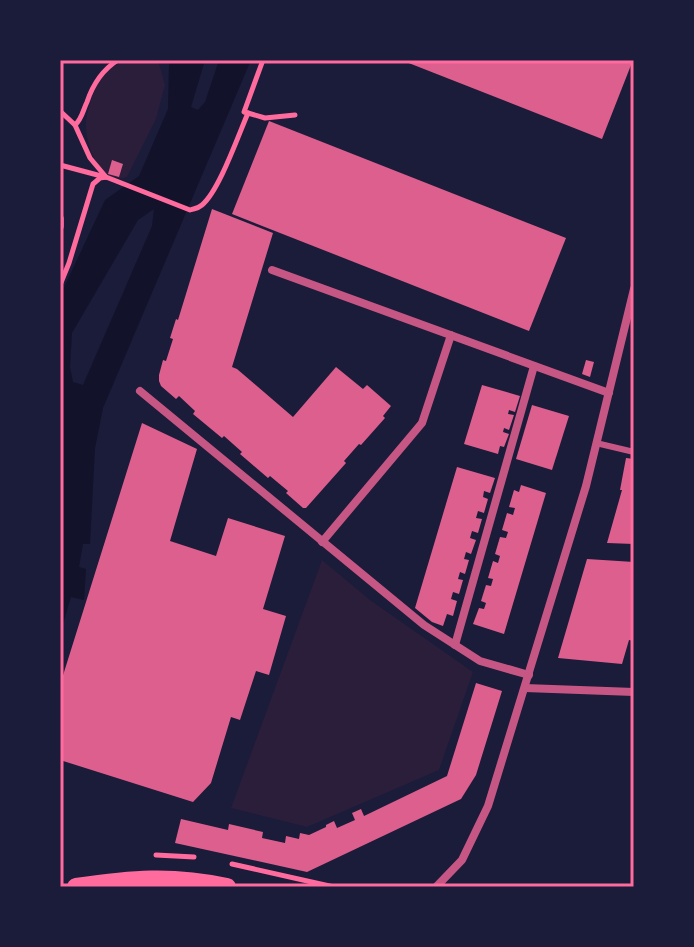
<svg xmlns="http://www.w3.org/2000/svg" width="694" height="947" font-family="'Space Grotesk',sans-serif">
<style>
.green{fill:#2a1e3b}
.water{fill:#12122b;fill-rule:evenodd}
.building{fill:#dd5f8e}
.lines{fill:none;stroke-linecap:round;stroke-linejoin:round}
.path{stroke:#ff6b9d;stroke-width:5}
.service{stroke:#c65784;stroke-width:6}
.minor{stroke:#c65784;stroke-width:8}
.primary{stroke:#ff6b9d;stroke-width:18}
.neatline{fill:none;stroke:#ff6b9d;stroke-width:3}
</style>
<rect width="100%" height="100%" fill="#1b1b3a"/>
<g class="green">
<path d="M125,60H158L165,85L156,119L127,177C101,185 87,149 86,127C85,114 95,84 104,74C109,68 119,64 125,60Z"/>
<polygon points="322,560 370,600 473,672 439,770 307,827 231,808"/>
</g>
<path class="water" d="M171,60H205L191,107L198,110L205,102L219,60H251L103,408L95,448L90,544H83L79,567L86,569L84,600L71,597L60,634V296L105,200L139,176L168,109L169,65ZM154,209L152,226L83,385L73,382L70,367L72,333L138,220Z"/>
<g class="building">
<polygon points="401,60 633,60 602,139"/>
<polygon points="269,121 566,238 529,331 232,214"/>
<polygon points="112,160 123,164 119,177 108,174"/>
<polygon points="212,209 273,233 232,367 237,369 293,417 336,367 363,389 367,385 391,406 383,416 385,418 361,445 359,444 344,461 346,463 306,508 303,508 286,493 288,491 270,476 268,478 240,454 242,452 224,436 222,438 193,414 195,411 179,396 176,399 161,386 159,381 159,375 163,360 166,361 173,339 170,338 176,319 178,320"/>
<polygon points="586,360 594,362 590,377 582,374"/>
<polygon points="482,385 520,396 515,412 509,410 508,414 514,415 509,430 504,428 503,432 509,434 504,447 500,446 498,454 464,444"/>
<polygon points="532,405 569,416 552,470 516,459"/>
<polygon points="142,423 197,449 170,541 216,556 228,518 285,536 263,609 286,616 269,675 256,671 240,720 231,717 211,783 193,802 60,760 60,685"/>
<polygon points="626,458 634,459 634,544 607,543 622,490 620,490"/>
<polygon points="457,467 495,478 490,493 484,491 483,497 488,499 484,513 478,511 476,518 482,519 478,533 472,531 470,538 476,540 471,554 466,552 464,559 469,560 465,574 460,572 458,579 463,580 459,594 453,592 451,599 457,601 453,616 447,614 443,626 432,622 415,608"/>
<polygon points="521,485 546,493 504,634 473,624 479,608 484,609 486,603 481,601 486,585 491,586 493,579 488,578 493,561 498,563 500,556 495,554 500,537 506,538 508,532 502,530 507,513 513,515 515,508 509,507 514,490 519,492"/>
<polygon points="587,559 634,562 634,641 629,640 622,664 558,658"/>
<polygon points="476,683 502,691 476,775 461,799 307,872 175,843 181,819 228,830 229,824 263,832 262,838 285,843 286,836 299,839 300,833 309,835 326,827 326,825 334,821 337,828 355,820 352,813 361,809 364,816 447,776"/>
</g>
<g class="lines">
<g class="path">
<path d="M60,111L75,125C82,119 83,110 87,102C93,84 102,70 118,60"/>
<polyline points="248,113 244,112 263,60"/>
<polyline points="75,125 90,158 106,177"/>
<polyline points="60,165 105,177"/>
<path d="M60,285L69,263L93,184L100,178L106,177L190,210C196,208 197,209 202,205C219,191 238,136 248,113L265,118L295,115"/>
<polyline points="156,855 194,857"/>
<polyline points="232,864 334,887"/>
</g>
<polyline class="service" points="596,443 634,452"/>
<g class="minor">
<polyline points="60,219 60,226"/>
<polyline points="272,270 609,393"/>
<polyline points="140,391 424,625 480,661 529,675"/>
<polyline points="322,542 422,423 451,335"/>
<polyline points="455,645 534,366"/>
<polyline points="525,688 634,692"/>
<polyline points="436,887 462,860 488,806 586,486 634,289"/>
</g>
<path class="primary" d="M76,887C131,879 171,875 227,887"/>
</g>
<rect width="694" height="947" fill="none" stroke="#1b1b3a" stroke-width="124"/>
<rect x="62" y="62" width="570" height="823" class="neatline"/>
</svg>
